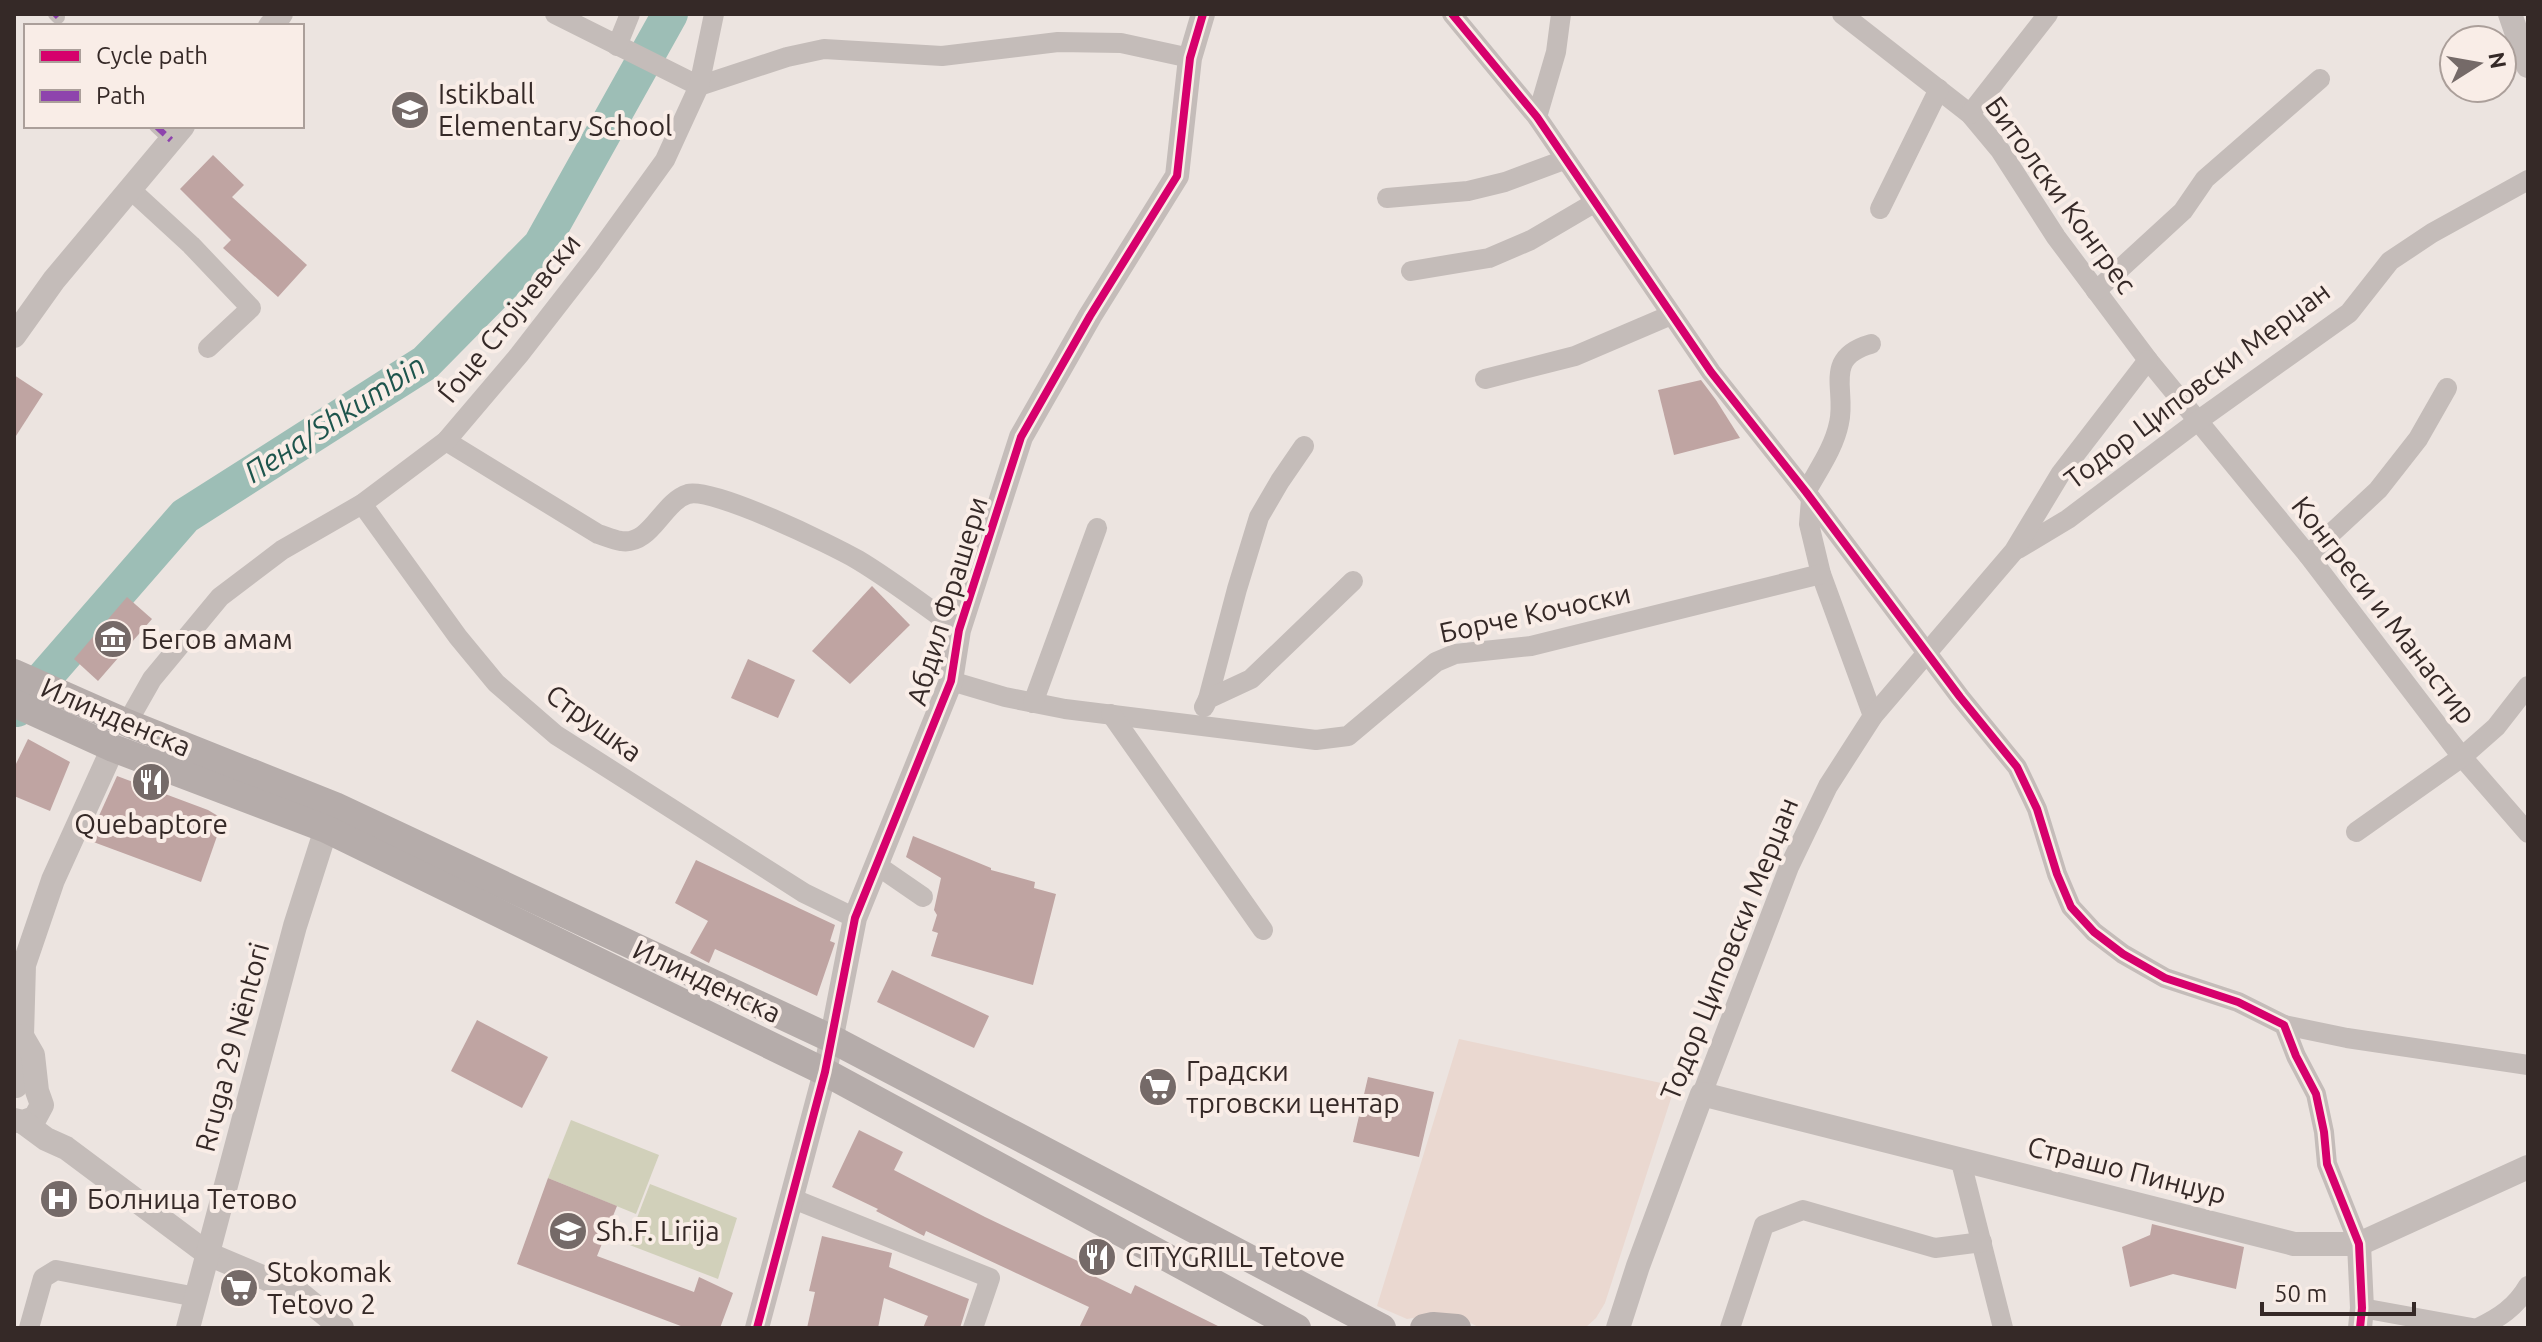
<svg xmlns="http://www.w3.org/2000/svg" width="2542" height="1342" font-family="Ubuntu,sans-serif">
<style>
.garden{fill:#d1d0ba}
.plaza{fill:#ead8d0}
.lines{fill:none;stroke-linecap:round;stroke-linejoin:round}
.river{stroke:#9dbeb6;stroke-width:36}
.building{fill:#bfa4a2}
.pedestrian{stroke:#c4bcb9;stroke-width:14}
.minor{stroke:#c4bcb9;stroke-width:20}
.tertiary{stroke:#c4bcb9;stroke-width:24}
.secondary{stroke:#b5acaa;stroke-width:28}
.quiet{stroke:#8e44ad;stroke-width:6;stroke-dasharray:12 6;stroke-linecap:butt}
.cycleway-casing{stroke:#f9ede7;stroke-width:13}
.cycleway{stroke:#d6006c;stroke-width:8}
.labels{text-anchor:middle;stroke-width:8;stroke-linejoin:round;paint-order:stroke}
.poi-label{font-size:28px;fill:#352927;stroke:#f9ede7;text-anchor:start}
.street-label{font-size:28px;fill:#352927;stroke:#f9ede7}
.water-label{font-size:30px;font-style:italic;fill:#1e554d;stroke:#f9ede7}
</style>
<rect width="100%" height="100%" fill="#ece4e0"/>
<g class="garden">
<polygon points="571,1120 659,1155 636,1214 548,1178"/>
<polygon points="650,1184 737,1218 718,1279 627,1244"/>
</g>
<polygon class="plaza" points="1459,1039 1675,1086 1605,1303 1596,1318 1585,1328 1480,1328 1463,1319 1432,1315 1407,1319 1377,1306"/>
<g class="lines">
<polyline class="river" points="17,709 185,516 425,363 541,245 670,14"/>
</g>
<g class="building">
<polygon points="213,155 244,185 232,197 307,265 278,297 223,248 231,240 180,189"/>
<polygon points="14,375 43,394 14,439"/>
<polygon points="1701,380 1716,400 1740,438 1674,455 1658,390"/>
<polygon points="872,586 910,625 850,684 812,651"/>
<polygon points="127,597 152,619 98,681 74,659"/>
<polygon points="748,659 795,680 778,718 731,698"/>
<polygon points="28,739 70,762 50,811 14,796 14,768"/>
<polygon points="117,776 208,810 223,819 201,882 88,840"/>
<polygon points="913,836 991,868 991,870 1035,882 1034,888 1056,894 1033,985 931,956 938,933 932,931 937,915 934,910 941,878 906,857"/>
<polygon points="696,860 835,925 830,941 835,943 817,996 715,949 709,963 690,953 708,921 675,903"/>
<polygon points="892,970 989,1016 974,1048 877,1002"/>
<polygon points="477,1020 548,1057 522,1108 451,1071"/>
<polygon points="1368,1077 1434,1092 1419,1157 1353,1142"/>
<polygon points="859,1130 903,1152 894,1170 985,1217 1099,1271 1096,1277 1131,1294 1135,1285 1222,1328 1079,1328 1089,1307 926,1231 924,1236 876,1211 878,1209 832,1187"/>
<polygon points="548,1178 617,1206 597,1256 694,1292 699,1277 733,1293 720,1328 686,1328 517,1264"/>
<polygon points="2152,1224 2244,1247 2236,1289 2173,1274 2130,1287 2122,1247 2150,1235"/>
<polygon points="822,1236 892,1253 889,1267 969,1299 960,1328 923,1328 928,1316 884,1298 878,1328 807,1328 815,1292 809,1291"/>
</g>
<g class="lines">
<g class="pedestrian">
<polyline points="55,14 58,17"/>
<polyline points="156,126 171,140"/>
</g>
<g class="minor">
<polyline points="555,14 699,86"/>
<polyline points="1452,14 1537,117 1711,372 1806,492 1960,697 2017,767 2037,809 2057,874 2071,907 2094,932 2123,954 2165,978 2238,1002 2284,1025 2296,1056 2316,1094 2324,1132 2327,1164 2359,1244"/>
<polyline points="1842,14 1970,114 2000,150 2056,237 2148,360 2308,555 2462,757 2528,833"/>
<polyline points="617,46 630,14"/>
<polyline points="699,86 787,57 824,49 942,56 1058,42 1121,43 1190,58"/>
<polyline points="1970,114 2048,14"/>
<polyline points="1537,117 1556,52 1561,14"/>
<polyline points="130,189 191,245 251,308 208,348"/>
<polyline points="1387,198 1468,191 1505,182 1564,160"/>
<polyline points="1880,209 1939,89"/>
<polyline points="1411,271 1489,258 1531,240 1594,203"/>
<polyline points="2096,291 2183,211 2205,179 2320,79"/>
<polyline points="1485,379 1575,356 1671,315"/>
<path d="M446,441L598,534C605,536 613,540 621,541C651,546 662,502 688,494C713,487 832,545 858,560C893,581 926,607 959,630"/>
<path d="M1806,492C1818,470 1834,448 1839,423C1847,390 1822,358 1871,344"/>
<polyline points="1811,499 1809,524 1821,574 1873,716"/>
<polyline points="362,504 458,637 496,683 556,735 804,893 855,918"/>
<polyline points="2018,549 2068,519 2199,420 2349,313 2390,261 2432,233 2528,180"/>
<polyline points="2308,555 2378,490 2418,439 2447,388"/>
<polyline points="951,681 1005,697 1065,709 1316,740 1348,736 1436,662 1455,654 1531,646 1821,574"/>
<polyline points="1208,699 1237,589 1259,517 1280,481 1304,446"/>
<polyline points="1033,703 1097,528"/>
<polyline points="1204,707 1208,699 1251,679 1353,581"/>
<polyline points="1111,714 1263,930"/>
<polyline points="127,723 152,679 220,597 282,550 362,504 446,441 519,355 592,261 665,160 699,86 714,14"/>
<polyline points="2356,832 2462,757 2496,727 2528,686"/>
<polyline points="878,866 923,897"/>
<polyline points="2284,1025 2347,1038 2528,1065"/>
<polyline points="1702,1094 1789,867 1828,786 1873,716 2014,551 2061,473 2148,360"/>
<polyline points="1960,1158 2003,1328"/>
<polyline points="791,1198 990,1278 973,1328"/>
<polyline points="2362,1308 2472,1328"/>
<polyline points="29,1328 43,1278 56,1270 196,1297"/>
<polyline points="1730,1328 1764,1225 1803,1210 1935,1248 1982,1242"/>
<path d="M2478,1328C2499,1318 2516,1307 2528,1286"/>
</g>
<g class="tertiary">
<polyline points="2510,14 2528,66"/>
<polyline points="270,26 281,14"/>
<polyline points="14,336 54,280 183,126"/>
<polyline points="16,1086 15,1057 22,1036 24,965 53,880 113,748"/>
<polyline points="14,1120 23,1122 35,1118 42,1105 37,1091 33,1055 22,1036"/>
<polyline points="23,1122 46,1139 66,1148 208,1254 298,1292 342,1328"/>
<polyline points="2359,1244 2362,1308 2360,1328"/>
<polyline points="188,1328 295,926 326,829"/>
<polyline points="757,1328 825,1072 855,918 951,681 959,630 1021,437 1090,316 1177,176 1190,58 1203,14"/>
<polyline points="1618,1328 1638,1266 1702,1094 2294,1244 2359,1244 2528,1167"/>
</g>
<g class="secondary">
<polyline points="14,673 127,723 335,806 832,1039 1382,1328"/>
<polyline points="14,703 113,748 326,829 825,1072 1297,1328"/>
<polyline points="1424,1328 1433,1326 1457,1328"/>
</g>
<g class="quiet">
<polyline points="55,14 58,17"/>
<polyline points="156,126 171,140"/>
</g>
<g class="cycleway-casing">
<g id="cycleway">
<polyline points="1452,14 1537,117 1711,372 1806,492 1960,697 2017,767 2037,809 2057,874 2071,907 2094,932 2123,954 2165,978 2238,1002 2284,1025 2296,1056 2316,1094 2324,1132 2327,1164 2359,1244 2362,1308 2360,1328"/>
<polyline points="757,1328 825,1072 855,918 951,681 959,630 1021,437 1090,316 1177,176 1190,58 1203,14"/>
</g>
</g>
<use href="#cycleway" class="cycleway"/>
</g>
<defs>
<g id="school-disc" transform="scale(2)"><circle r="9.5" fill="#756a68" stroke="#f9ede7"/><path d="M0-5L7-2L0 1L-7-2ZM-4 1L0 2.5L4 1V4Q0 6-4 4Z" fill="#fff"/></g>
<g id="museum-disc" transform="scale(2)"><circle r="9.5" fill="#756a68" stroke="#f9ede7"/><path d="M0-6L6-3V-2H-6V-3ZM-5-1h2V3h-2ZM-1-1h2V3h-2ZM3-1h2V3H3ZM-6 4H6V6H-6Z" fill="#fff"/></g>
<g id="restaurant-disc" transform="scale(2)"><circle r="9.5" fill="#756a68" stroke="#f9ede7"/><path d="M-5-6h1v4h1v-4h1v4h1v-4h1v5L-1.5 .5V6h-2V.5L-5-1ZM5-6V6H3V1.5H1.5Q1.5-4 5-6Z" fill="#fff"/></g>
<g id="supermarket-disc" transform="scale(2)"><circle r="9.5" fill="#756a68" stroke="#f9ede7"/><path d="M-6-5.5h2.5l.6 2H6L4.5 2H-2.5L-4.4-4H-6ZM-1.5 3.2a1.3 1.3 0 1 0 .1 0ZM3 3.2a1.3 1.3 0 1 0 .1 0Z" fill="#fff"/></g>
<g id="hospital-disc" transform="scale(2)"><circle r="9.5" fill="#756a68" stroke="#f9ede7"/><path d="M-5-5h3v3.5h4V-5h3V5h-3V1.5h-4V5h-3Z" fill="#fff"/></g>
</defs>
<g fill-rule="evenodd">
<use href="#school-disc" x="410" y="110"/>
<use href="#museum-disc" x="113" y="639"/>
<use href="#restaurant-disc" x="151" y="782"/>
<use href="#supermarket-disc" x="1158" y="1087"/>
<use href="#hospital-disc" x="59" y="1199"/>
<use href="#school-disc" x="568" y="1231"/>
<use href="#restaurant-disc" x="1097" y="1257"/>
<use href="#supermarket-disc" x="239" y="1288"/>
</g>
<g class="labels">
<g class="poi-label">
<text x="438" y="104">Istikball<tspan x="438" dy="32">Elementary School</tspan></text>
<text x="141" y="649">Бегов амам</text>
<text x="151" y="834" text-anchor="middle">Quebaptore</text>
<text x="1186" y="1081">Градски<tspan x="1186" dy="32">трговски центар</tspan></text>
<text x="87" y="1209">Болница Тетово</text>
<text x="596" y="1241">Sh.F. Lirija</text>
<text x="1125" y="1267">CITYGRILL Tetove</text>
<text x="267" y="1282">Stokomak<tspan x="267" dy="32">Tetovo 2</tspan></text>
</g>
<g class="street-label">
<text transform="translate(2061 195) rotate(54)" y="10">Битолски Конгрес</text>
<text transform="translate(509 318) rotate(-51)" y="10">Ѓоце Стојчевски</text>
<text transform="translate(2197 385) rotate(-37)" y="10">Тодор Циповски Мерџан</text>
<text transform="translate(947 601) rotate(-73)" y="10">Абдил Фрашери</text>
<text transform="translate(2384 610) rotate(52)" y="10">Конгреси и Манастир</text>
<text transform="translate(1535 613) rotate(-12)" y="10">Борче Кочоски</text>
<text transform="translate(116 717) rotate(23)" y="10">Илинденска</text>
<text transform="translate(594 723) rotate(36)" y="10">Струшка</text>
<text transform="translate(1729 949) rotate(-68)" y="10">Тодор Циповски Мерџан</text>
<text transform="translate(707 981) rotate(25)" y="10">Илинденска</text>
<text transform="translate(232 1047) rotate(-75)" y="10">Rruga 29 Nëntori</text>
<text transform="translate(2127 1170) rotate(14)" y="10">Страшо Пинџур</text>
</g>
<g class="water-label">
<text transform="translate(335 419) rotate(-33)" y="10">Пена/Shkumbin</text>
</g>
</g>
<rect width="2542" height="1342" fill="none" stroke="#352927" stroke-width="32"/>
<rect x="24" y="24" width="280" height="104" fill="#f9ede7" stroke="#ab9f9a" stroke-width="2"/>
<rect x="40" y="50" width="40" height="12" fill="#d6006c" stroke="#ab9f9a" stroke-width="2"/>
<text x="96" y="64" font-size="24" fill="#352927">Cycle path</text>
<rect x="40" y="90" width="40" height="12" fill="#8e44ad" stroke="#ab9f9a" stroke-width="2"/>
<text x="96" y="104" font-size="24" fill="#352927">Path</text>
<g transform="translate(2478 64) rotate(79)"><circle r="38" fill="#f9ede7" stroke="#ab9f9a" stroke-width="2"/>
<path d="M0-6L14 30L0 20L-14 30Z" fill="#756a68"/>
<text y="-12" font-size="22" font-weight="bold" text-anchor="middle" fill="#352927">N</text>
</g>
<path d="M2262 1302v12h152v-12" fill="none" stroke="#352927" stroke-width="4"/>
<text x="2274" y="1302" font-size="24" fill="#352927" stroke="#f9ede7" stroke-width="6" paint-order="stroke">50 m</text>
</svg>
